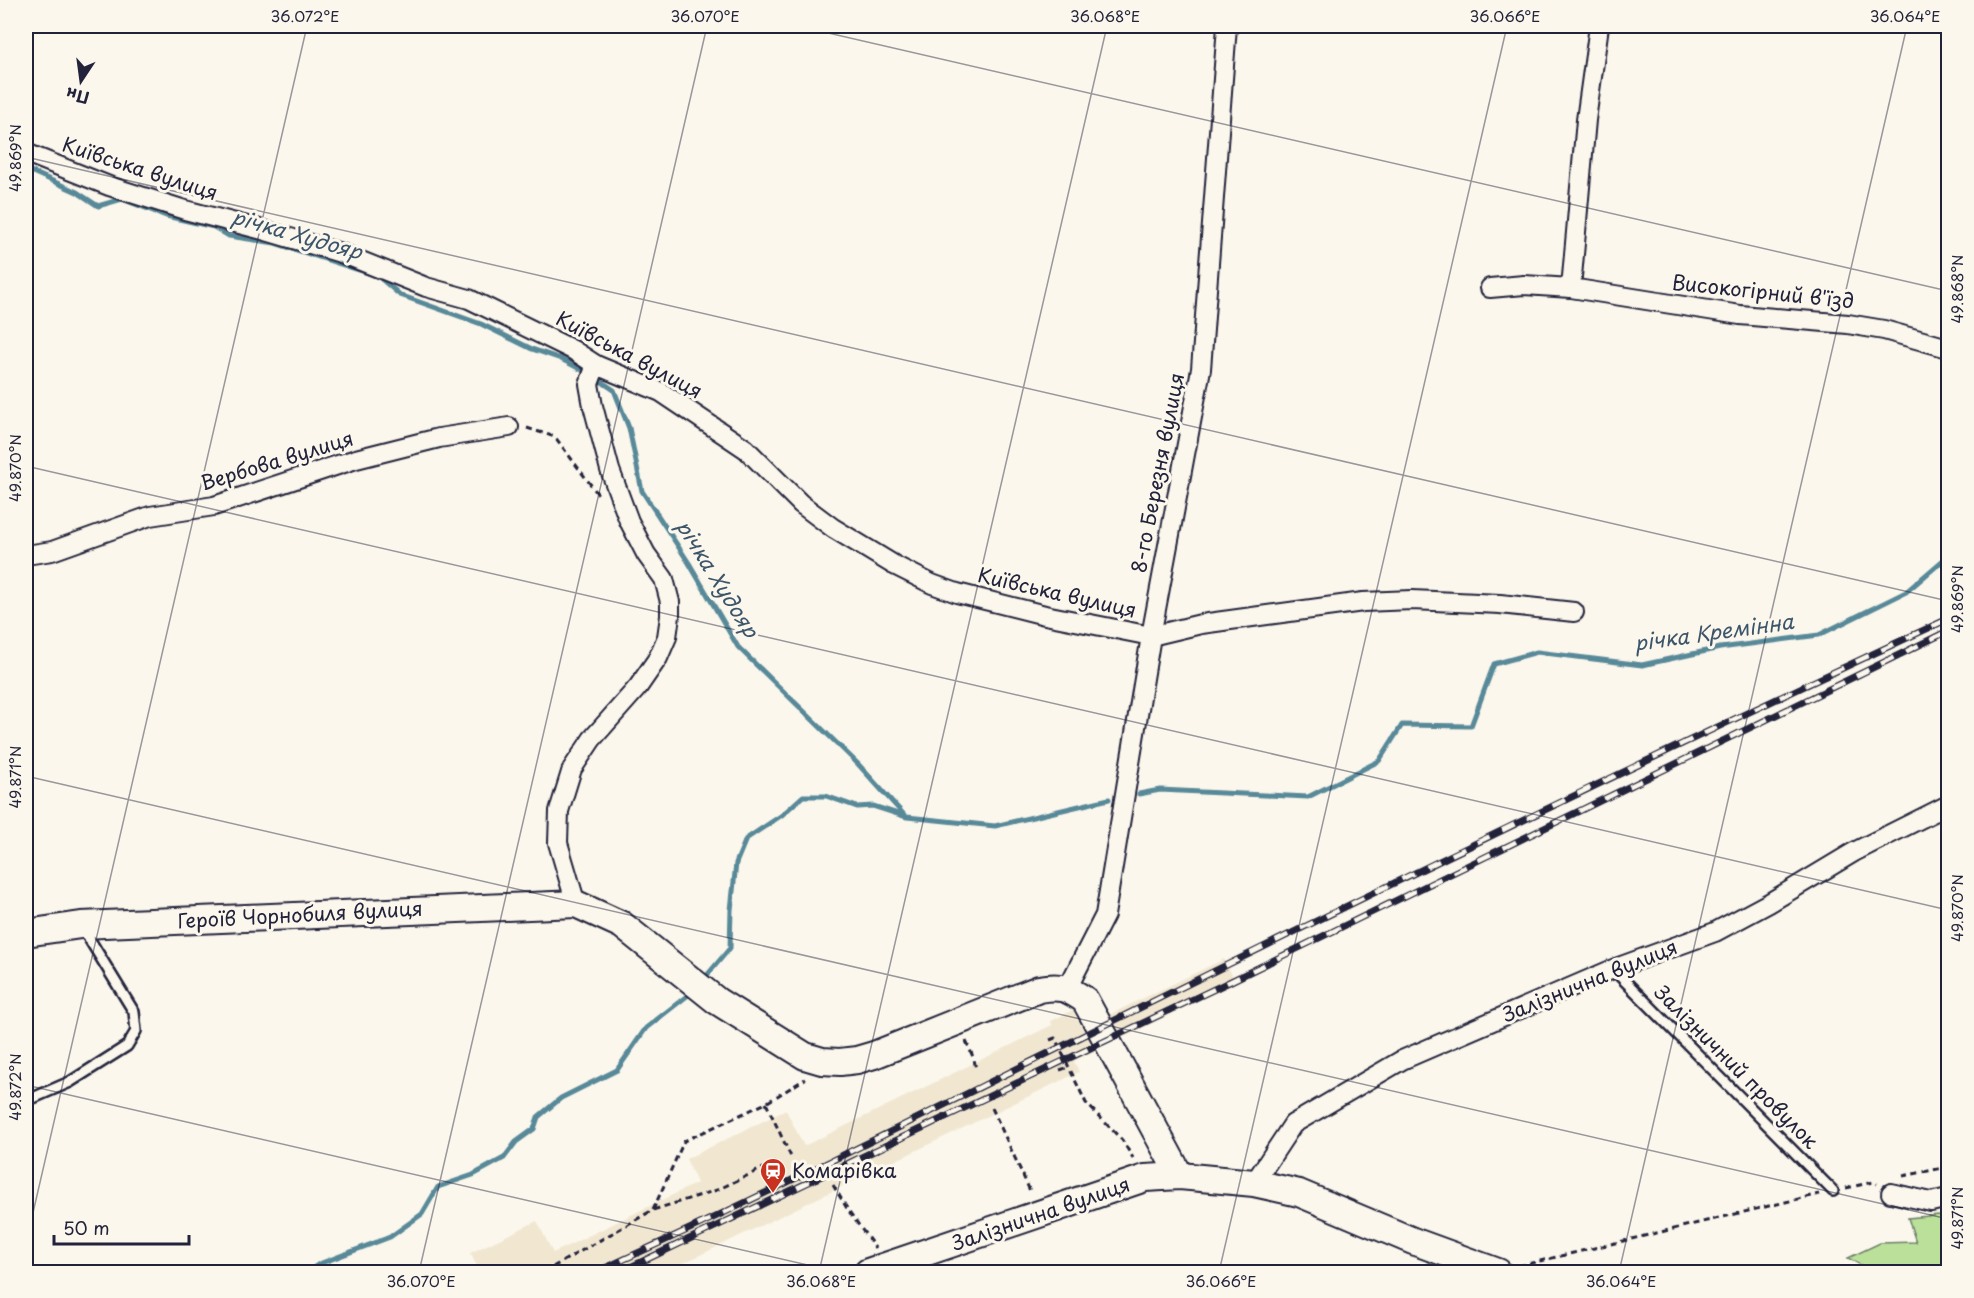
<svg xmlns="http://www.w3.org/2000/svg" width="1974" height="1298" font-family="'Playpen Sans',sans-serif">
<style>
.built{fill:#f1e7d1}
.green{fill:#bbe09a;stroke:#6e816a;stroke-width:1.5}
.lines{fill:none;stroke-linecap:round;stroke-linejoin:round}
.stream{stroke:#598999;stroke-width:5}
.lane-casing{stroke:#22223b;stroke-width:14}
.street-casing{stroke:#22223b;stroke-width:22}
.secondary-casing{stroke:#22223b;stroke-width:30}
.path{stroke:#22223b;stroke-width:3;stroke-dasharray:6 4.5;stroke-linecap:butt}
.lane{stroke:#fbf7ec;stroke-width:9}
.street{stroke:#fbf7ec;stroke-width:18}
.secondary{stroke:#fbf7ec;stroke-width:26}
.rail-casing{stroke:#22223b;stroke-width:7}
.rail{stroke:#fbf7ec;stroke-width:4.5;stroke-dasharray:14;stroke-linecap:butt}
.ticks{fill:none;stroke:#22223b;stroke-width:1.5;stroke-opacity:0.45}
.labels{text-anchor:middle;stroke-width:6;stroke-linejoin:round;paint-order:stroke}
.street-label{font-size:20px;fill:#22223b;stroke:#fbf7ec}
.poi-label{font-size:20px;fill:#22223b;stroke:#fbf7ec;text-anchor:start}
.water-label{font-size:21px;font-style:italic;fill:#3d556a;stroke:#fbf7ec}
.neatline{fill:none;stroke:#22223b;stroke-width:2}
.ticks-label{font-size:15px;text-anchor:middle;fill:#22223b}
</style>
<rect width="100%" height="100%" fill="#fbf7ec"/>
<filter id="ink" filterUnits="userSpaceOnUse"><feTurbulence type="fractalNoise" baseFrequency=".0167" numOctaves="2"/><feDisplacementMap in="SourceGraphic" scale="12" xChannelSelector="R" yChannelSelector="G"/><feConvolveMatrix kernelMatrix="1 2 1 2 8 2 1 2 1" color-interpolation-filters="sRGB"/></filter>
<g filter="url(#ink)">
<polygon class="built" points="1224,959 1236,983 1074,1061 1079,1072 665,1272 480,1272 470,1253 537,1221 553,1253 697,1183 686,1159 786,1110 804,1146 1052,1025 1051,1021 1073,1010 1082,1028"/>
<polygon class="green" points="1939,1215 1948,1223 1948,1272 1869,1272 1870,1270 1848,1258 1880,1243 1916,1242 1908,1218"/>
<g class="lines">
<g class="stream">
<polyline points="26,169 77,192 98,206 122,199 166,216 214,227 229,236 275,243 378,276 400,295 481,324 532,349 561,359 586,372"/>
<polyline points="602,382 614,390 629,428 642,491 689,563 738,647 858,764 905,816"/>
<polyline points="1139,794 1160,790 1308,797 1379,761 1402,725 1471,726 1494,664 1537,652 1642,665 1720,648 1819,635 1906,592 1948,556"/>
<polyline points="703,980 730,948 731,910 736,863 746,839 782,815 803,796 826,796 857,807 873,806 907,817 995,826 1109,799"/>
<polyline points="307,1272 319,1264 390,1237 422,1214 438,1187 473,1175 504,1158 516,1142 534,1129 538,1117 561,1098 617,1070 646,1028 692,992"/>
</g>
<g class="lane-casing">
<g id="lane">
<polyline points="1613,969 1833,1191"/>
<polyline points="26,1101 70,1082 127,1046 136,1031 134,1012 82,927"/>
</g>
</g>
<g class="street-casing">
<g id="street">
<polyline points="26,153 109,186 185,210 263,230 341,253 426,287 469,299 573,350 596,365 661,392 746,449 801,504 833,528 894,565 932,584 957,593 1045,615 1151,636 1201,624 1363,602 1412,600 1500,604 1574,612"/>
<polyline points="1490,288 1524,285 1571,288 1740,315 1848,324 1884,330 1948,348"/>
<polyline points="1571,288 1586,120 1599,26"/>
<polyline points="26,555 52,551 150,516 214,506 356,459 439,438 509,427"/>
<polyline points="576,904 558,843 559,811 572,769 592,739 638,687 658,658 667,637 670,616 670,602 664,579 646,554 629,521 610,470 593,406 589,384 596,365"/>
<polyline points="1067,989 1105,915 1151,636 1201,369 1227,26"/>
<polyline points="1254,1183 1293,1124 1402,1060 1613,969 1715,932 1769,903 1854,852 1948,805"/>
<polyline points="1891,1193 1931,1202 1948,1198"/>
</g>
</g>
<g class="secondary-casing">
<g id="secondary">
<path d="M26,933L81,925L576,904L622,925L717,1001L805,1056L822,1061L840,1062L857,1060L874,1055L1039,989C1061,985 1067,988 1085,1000L1180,1176"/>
<polyline points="868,1272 1145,1178 1180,1176 1254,1183 1299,1193 1413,1241 1498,1272"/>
</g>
</g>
<g class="path">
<polyline points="527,428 555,437 600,497"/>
<polyline points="1050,1040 1055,1038 1086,1103 1122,1140 1133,1158"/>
<polyline points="966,1041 974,1059 976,1070"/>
<polyline points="1060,1070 1069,1067"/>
<polyline points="766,1103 792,1159"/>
<polyline points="992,1108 1031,1193"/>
<polyline points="1903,1176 1948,1167"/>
<polyline points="833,1185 848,1210 875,1248"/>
<polyline points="1846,1188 1873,1182 1877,1184"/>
<polyline points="653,1210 684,1141 766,1103 805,1079"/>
<polyline points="1519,1266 1819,1194"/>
<polyline points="1518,1268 1581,1270 1598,1272"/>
<polyline points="544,1272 653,1210 717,1190 774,1163 777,1166"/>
<polyline points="1937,1272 1948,1269"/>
</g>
<use href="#lane" class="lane"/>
<use href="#street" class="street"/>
<use href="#secondary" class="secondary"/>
<g class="rail-casing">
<g id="rail">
<path d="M596,1272C763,1197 927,1113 1091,1032C1376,891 1660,752 1948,619"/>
<polyline points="620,1272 1229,982 1948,631"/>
</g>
</g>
<use href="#rail" class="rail"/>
</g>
</g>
<path class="ticks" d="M798,26L1948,291M26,157L1948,601M26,466L1948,910M26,776L1948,1219M26,1085L838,1272M26,1243L307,26M419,1272L707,26M819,1272L1107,26M1219,1272L1507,26M1619,1272L1907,26"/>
<defs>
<g id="station-pin" transform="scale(1.35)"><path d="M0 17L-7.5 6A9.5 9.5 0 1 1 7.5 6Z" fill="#c8321e" stroke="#fbf7ec"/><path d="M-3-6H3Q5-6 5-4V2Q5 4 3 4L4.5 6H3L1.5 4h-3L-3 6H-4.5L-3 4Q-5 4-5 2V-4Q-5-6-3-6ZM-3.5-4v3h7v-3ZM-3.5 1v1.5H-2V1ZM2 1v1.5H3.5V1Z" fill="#fff"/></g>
</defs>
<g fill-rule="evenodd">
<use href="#station-pin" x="773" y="1171"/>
</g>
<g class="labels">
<g class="street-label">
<text transform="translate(140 169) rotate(18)" y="7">Київська вулиця</text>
<text transform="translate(1763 292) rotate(6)" y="7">Високогірний в'їзд</text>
<text transform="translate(629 355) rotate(28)" y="7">Київська вулиця</text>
<text transform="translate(277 461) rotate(-17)" y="7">Вербова вулиця</text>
<text transform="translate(1158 473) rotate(-79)" y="7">8-го Березня вулиця</text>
<text transform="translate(1057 593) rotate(13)" y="7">Київська вулиця</text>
<text transform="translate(300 915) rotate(-3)" y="7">Героїв Чорнобиля вулиця</text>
<text transform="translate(1590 981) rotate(-22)" y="7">Залізнична вулиця</text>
<text transform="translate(1736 1067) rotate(45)" y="7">Залізничний провулок</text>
<text transform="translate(1041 1214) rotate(-19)" y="7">Залізнична вулиця</text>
</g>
<g class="poi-label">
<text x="792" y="1178">Комарівка</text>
</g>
<g class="water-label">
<text transform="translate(297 235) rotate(16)" y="7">річка Худояр</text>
<text transform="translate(717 579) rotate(58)" y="7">річка Худояр</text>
<text transform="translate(1714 633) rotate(-8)" y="7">річка Кремінна</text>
</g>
</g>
<rect width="1974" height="1298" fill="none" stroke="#fbf7ec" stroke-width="66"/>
<g transform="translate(81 81) rotate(193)" stroke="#fbf7ec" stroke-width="4.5" paint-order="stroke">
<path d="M0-4.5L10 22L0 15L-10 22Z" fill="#22223b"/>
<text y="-9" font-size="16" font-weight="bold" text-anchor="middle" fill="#22223b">Пн</text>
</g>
<path d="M54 1235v9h135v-9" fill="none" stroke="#22223b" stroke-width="3"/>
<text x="63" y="1235" font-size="18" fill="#22223b" stroke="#fbf7ec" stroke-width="4.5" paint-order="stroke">50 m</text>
<rect x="33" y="33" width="1908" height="1232" class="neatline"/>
<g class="ticks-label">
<text x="305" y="22">36.072°E</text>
<text x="705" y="22">36.070°E</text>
<text x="1105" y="22">36.068°E</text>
<text x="1505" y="22">36.066°E</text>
<text x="1905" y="22">36.064°E</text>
<text transform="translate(16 158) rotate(-90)" y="5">49.869°N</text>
<text transform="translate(1958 289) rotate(-90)" y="5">49.868°N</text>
<text transform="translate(16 468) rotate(-90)" y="5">49.870°N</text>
<text transform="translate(1958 599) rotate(-90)" y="5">49.869°N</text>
<text transform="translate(16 777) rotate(-90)" y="5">49.871°N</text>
<text transform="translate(1958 908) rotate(-90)" y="5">49.870°N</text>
<text transform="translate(16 1087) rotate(-90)" y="5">49.872°N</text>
<text transform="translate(1958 1218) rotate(-90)" y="5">49.871°N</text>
<text x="421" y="1287">36.070°E</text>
<text x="821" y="1287">36.068°E</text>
<text x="1221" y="1287">36.066°E</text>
<text x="1621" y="1287">36.064°E</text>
</g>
</svg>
